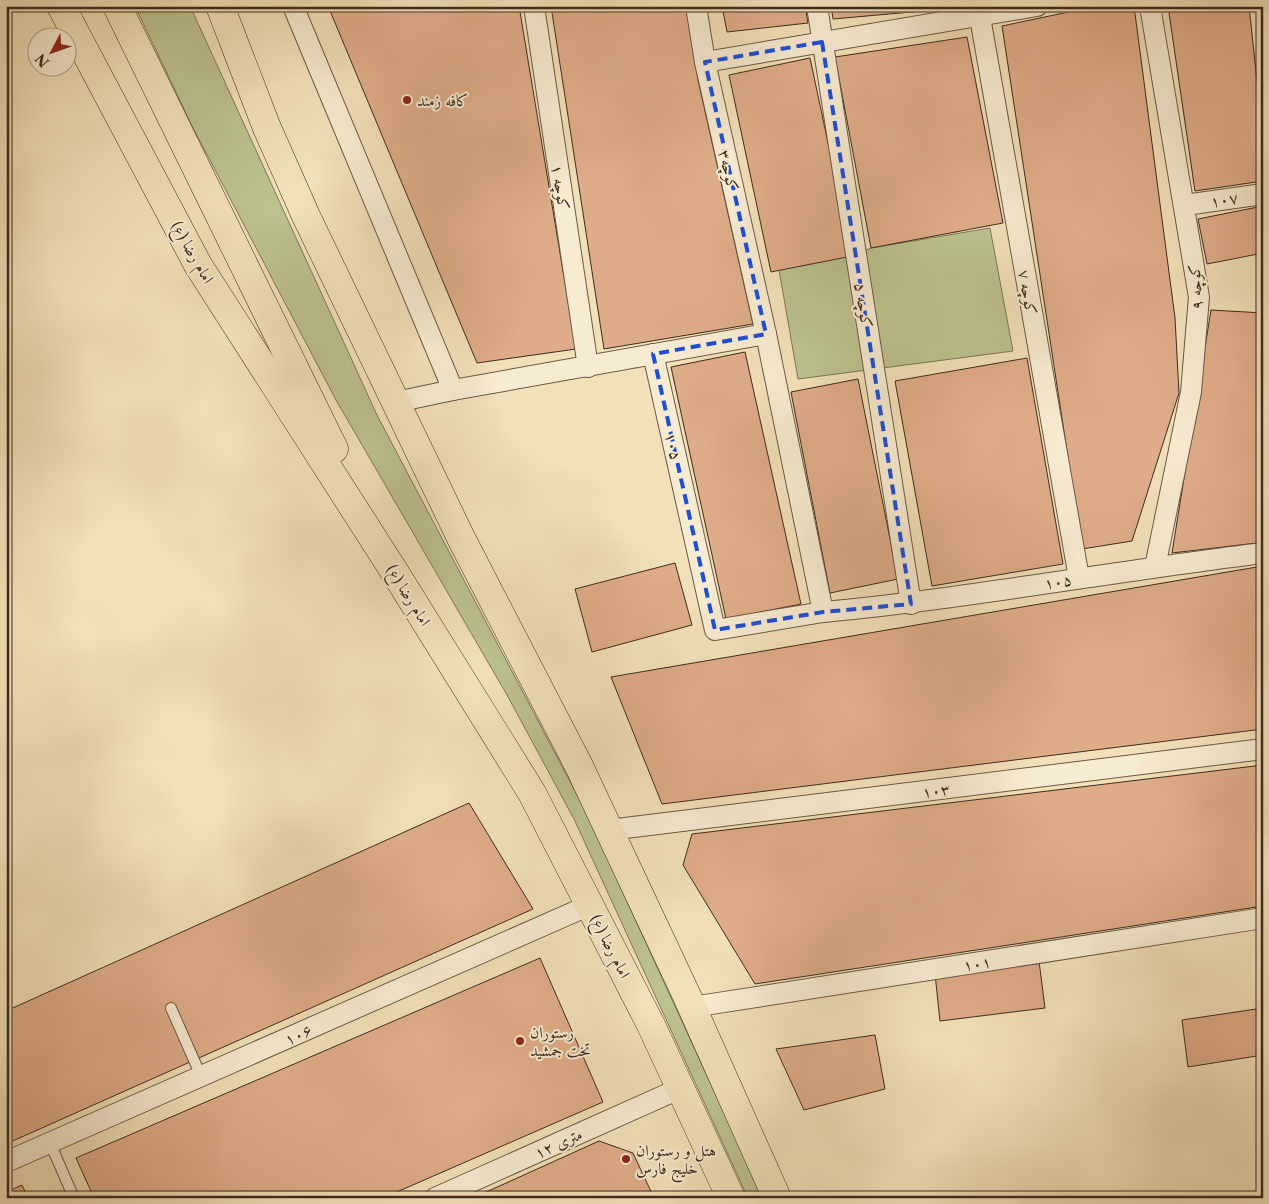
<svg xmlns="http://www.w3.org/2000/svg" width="1269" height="1204" font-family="'Libre Caslon Text',Amiri,serif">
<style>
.green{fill:#bcc28e;stroke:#7e7656}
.building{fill:#deac88;stroke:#3f2b1f}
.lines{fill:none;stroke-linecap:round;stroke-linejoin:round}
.lane-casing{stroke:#6c5845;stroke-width:12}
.street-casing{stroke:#6c5845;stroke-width:22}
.primary-casing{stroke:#3f2b1f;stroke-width:29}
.lane{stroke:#f7ebd1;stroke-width:10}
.street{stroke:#f7ebd1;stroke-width:20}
.primary{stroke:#f2e0b8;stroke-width:28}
.marked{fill:none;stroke:#1d4ed8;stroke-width:4;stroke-dasharray:10 6;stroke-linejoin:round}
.poi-dot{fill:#8f2418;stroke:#f7ebd1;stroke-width:2}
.labels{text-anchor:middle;stroke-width:4;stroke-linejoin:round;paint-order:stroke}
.poi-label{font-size:16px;fill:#3f2b1f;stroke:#f7ebd1;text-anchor:start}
.street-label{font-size:16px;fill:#3f2b1f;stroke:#f7ebd1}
</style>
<rect width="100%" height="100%" fill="#f2e0b8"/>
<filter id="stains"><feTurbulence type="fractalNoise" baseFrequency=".004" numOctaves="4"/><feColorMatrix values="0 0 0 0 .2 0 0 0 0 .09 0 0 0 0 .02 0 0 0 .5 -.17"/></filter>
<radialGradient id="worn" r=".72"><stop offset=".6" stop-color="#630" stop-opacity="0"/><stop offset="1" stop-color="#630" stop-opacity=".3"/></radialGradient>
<g class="green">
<polygon points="135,6 190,6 377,415 585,810 763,1198 748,1198 574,819 507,695 336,400 192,126"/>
<polygon points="990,228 1013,351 798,379 778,264 852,256 871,248"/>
</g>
<g class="building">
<polygon points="328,6 519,6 576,349 477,363"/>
<polygon points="551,6 686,6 698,80 753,324 604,349"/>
<polygon points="722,6 805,6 808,23 727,32"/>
<polygon points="831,6 967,6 967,7 833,19"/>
<polygon points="1097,6 1134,6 1175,318 1179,393 1132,541 1082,549 1002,26"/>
<polygon points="1168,6 1249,6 1263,137 1263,181 1195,191"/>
<polygon points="967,37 1003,223 871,248 835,57"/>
<polygon points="810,58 852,256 771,272 729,75"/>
<polygon points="1263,206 1263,253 1207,264 1198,219"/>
<polygon points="1211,310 1263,313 1263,507 1257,543 1172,553"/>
<polygon points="745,352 801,604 726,619 671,367"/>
<polygon points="1027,358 1063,564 932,586 895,381"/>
<polygon points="858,379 898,579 830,593 791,392"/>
<polygon points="1263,507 1263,543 1257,543"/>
<polygon points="675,563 692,625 592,652 575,589"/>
<polygon points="1263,566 1263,729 662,804 611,677"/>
<polygon points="1263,765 1263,906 755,984 683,865 692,834"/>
<polygon points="469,803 533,909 6,1144 6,1011"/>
<polygon points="540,958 603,1102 383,1198 94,1198 76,1158"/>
<polygon points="1039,961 1045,1008 940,1021 935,974"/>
<polygon points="1263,1008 1263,1055 1188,1067 1182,1020"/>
<polygon points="875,1035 885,1089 804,1110 776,1049"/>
<polygon points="599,1141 633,1153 654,1198 473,1198"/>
<polygon points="22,1185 28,1198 6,1198 6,1192"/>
</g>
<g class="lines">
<g class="lane-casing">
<g id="lane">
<polyline points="171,1008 201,1076"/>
<polyline points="50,1143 74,1198"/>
</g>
</g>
<g class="street-casing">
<g id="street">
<polyline points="293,6 453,390"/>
<polyline points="534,6 588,367"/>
<path d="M696,6L705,62L766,334L823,612C970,598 1116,571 1263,553"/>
<polyline points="817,6 911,604"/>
<polyline points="978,6 1079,578"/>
<polyline points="1150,6 1199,297 1191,392 1155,567"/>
<polyline points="705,62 1037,6"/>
<polyline points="1185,205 1263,194"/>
<polyline points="653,354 715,630 823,612"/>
<polyline points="396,402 453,390 766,334"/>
<polyline points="609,830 1263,749"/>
<polyline points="692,1007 1263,918"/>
<polyline points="6,1162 590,905"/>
<polyline points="435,1198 681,1088"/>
</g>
</g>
<g class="primary-casing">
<g id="primary">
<polyline points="61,6 198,265 394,571 532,793 651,1025 731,1198"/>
<polyline points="117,6 334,449"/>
<polyline points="220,6 267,128 306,216 461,538 579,766 686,994 777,1198"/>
</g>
</g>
<use href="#lane" class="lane"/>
<use href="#street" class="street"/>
<use href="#primary" class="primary"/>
</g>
<path class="marked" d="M822,42L911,604L823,612L715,630L653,354L766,334L705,62Z"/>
<g class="poi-dot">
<circle cx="407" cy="100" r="5"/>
<circle cx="520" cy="1041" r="5"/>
<circle cx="626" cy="1159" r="5"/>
</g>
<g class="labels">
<g class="poi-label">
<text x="417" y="106">کافه زمند</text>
<text x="530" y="1038">رستوران<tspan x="530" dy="18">تخت جمشید</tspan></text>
<text x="636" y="1156">هتل و رستوران<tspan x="636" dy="18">خلیج فارس</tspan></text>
</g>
<g class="street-label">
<text transform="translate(729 170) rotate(77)" y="6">کوچه۳</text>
<text transform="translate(561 187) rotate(81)" y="6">کوچه ۱</text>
<text transform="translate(1224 199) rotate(-8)" y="6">۱۰۷</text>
<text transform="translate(193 252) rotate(60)" y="6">امام رضا (ع)</text>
<text transform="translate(1195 287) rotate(-94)" y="6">کوچه ۹</text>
<text transform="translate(1028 292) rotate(80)" y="6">کوچه ۷</text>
<text transform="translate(864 305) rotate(81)" y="6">کوچه ۵</text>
<text transform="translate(674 446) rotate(77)" y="6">۱۰۵</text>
<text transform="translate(1058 581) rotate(-9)" y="6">۱۰۵</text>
<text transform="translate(409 595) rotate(58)" y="6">امام رضا (ع)</text>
<text transform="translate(936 790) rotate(-7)" y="6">۱۰۳</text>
<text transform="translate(611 946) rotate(63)" y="6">امام رضا (ع)</text>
<text transform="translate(977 963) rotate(-9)" y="6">۱۰۱</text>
<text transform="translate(298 1034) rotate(-24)" y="6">۱۰۶</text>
<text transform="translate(558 1143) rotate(-24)" y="6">۱۲ متری</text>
</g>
</g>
<rect width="1269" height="1204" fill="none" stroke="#f2e0b8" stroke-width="25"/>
<rect x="8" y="8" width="1254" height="1189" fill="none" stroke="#3f2b1f" stroke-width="2.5"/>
<rect x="12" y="12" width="1244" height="1179" fill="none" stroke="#3f2b1f"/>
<g transform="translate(52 52) rotate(229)"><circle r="24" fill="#f7ebd1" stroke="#ad9e8a"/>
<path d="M0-4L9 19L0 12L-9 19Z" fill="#8f2418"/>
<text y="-8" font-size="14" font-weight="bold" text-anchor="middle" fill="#3f2b1f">N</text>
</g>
<rect width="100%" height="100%" filter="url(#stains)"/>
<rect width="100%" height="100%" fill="url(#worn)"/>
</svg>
